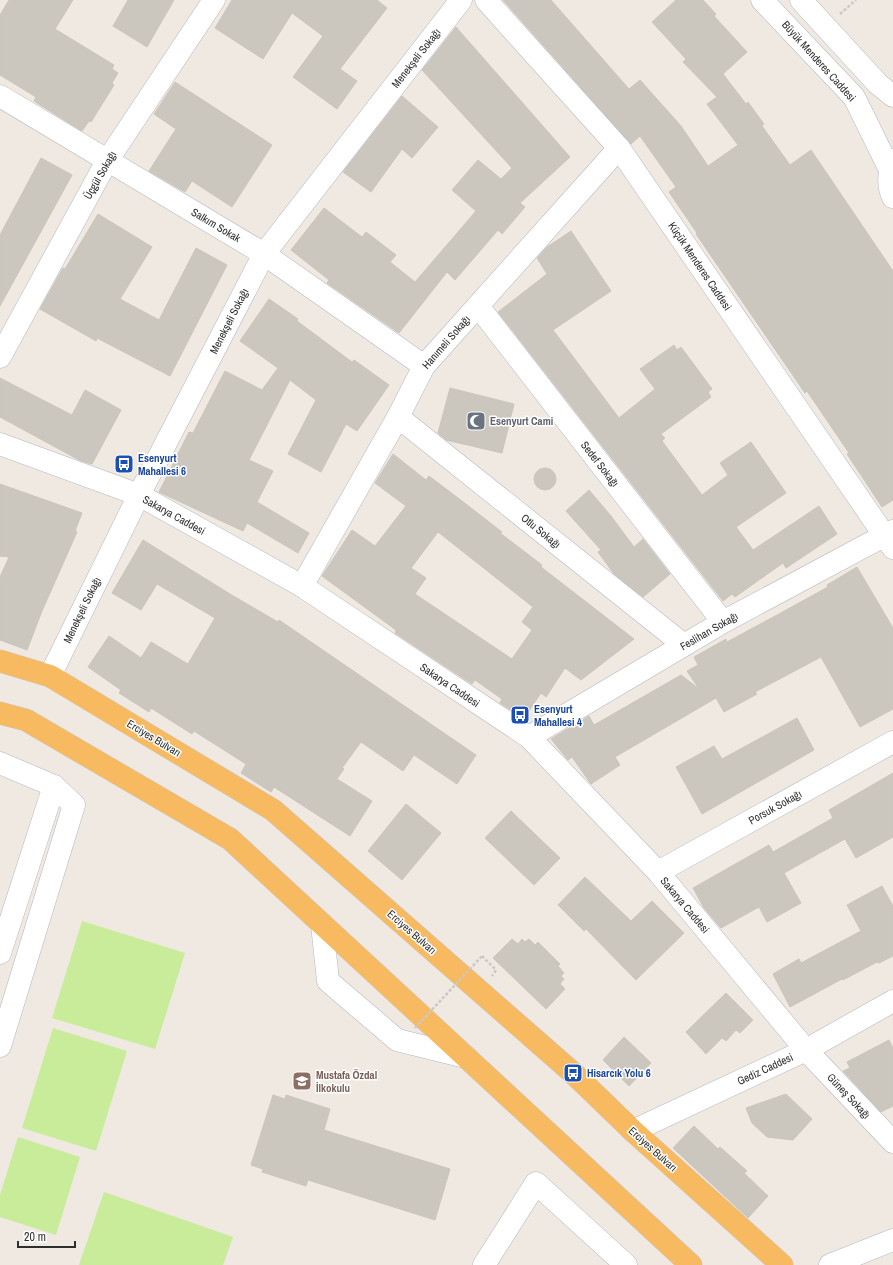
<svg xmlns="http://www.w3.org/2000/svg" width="893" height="1265" font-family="'Archivo Narrow',sans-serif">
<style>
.pitch{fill:#c9ec9a}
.building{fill:#cbc7bf;stroke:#cbc5ba;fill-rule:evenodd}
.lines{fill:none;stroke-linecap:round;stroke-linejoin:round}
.minor-casing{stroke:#b4b7c1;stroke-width:23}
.tertiary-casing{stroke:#b4b7c1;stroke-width:23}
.trunk-casing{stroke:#c9c9c9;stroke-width:23}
.path{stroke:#c9c9c9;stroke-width:2.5;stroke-dasharray:3 2;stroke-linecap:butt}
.minor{stroke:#fff;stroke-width:22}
.tertiary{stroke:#fff;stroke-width:22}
.trunk{stroke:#f8ba60;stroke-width:22}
.path-bridge{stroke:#c9c9c9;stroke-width:2.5;stroke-dasharray:3 2;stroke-linecap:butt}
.labels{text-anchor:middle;stroke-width:3;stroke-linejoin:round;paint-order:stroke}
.street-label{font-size:11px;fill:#2e2e2e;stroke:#fff}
.worship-label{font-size:11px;font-weight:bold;fill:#5b616d;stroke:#fff;text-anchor:start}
.transit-label{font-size:11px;font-weight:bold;fill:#164399;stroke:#fff;text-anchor:start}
.education-label{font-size:11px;font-weight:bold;fill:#785e54;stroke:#fff;text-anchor:start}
</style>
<rect width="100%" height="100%" fill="#efe9e1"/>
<g class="pitch">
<polygon points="82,921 185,953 155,1049 52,1018"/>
<polygon points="53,1028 127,1051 96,1151 22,1128"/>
<polygon points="18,1137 80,1157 56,1235 0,1217 0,1195"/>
<polygon points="104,1192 233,1237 223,1265 79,1265"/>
</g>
<g class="building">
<polygon points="9,0 73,0 55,29 114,65 112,69 118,73 112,83 114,85 91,122 89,121 82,131 40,105 34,101 36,97 0,75 0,15"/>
<polygon points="128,0 174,0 147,47 113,26"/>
<polygon points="232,0 377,0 387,8 340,69 357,81 337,109 293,77 323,36 292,13 263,59 215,28"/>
<polygon points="503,0 551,0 629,89 640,80 681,126 708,166 738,145 707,104 717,97 683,62 686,59 652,22 676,0 703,0 716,14 714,16 747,52 723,74 746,104 748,102 764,124 762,126 790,165 811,150 893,271 893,500 882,507 847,454 849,453 807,391 805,393 696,234 697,233 669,192 676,187 640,136 631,144"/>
<polygon points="456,27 570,157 520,203 525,207 502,234 498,230 455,280 447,272 399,333 327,283 329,280 291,250 324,208 362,237 366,232 396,255 390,262 415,282 476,211 452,190 478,160 501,179 512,168 422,70"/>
<polygon points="175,82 272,145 232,207 192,181 185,192 149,171 176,129 154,114"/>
<polygon points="402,96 438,127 412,158 402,149 371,192 343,172"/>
<polygon points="41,158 72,175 0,306 0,235"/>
<polygon points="98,214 152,247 120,299 159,320 196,248 227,265 170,376 97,338 96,341 40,309 63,268 65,269"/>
<polygon points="571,231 611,291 553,330 619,418 655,389 640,369 674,345 677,350 681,347 712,389 708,392 711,397 661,434 665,438 662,441 702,495 728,475 720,463 751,442 786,493 736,527 753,550 819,506 837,534 786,568 783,563 735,597 732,594 723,601 498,312 547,274 537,258 547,247"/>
<polygon points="269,299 298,319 297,321 352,362 354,360 389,385 357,431 346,424 321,472 288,454 316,400 290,380 249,460 273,471 257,502 309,533 298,553 247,523 243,531 159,492 189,432 193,433 225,371 262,390 278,368 240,341"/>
<polygon points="0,378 72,415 85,390 121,410 92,464 81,461 0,417"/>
<polygon points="450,388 514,404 502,453 446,440 438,433"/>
<path d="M393,454L426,480L429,476L462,501L502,532L500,533L542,565L541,567L634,639L581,680L565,668L546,697L541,693L524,718L500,703L502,699L475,680L472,684L395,633L396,630L322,576L352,530L375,546L406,506L375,483ZM438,532L533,607L522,622L532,630L512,659L415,594L426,578L411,568Z"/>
<circle cx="545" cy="479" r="11"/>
<polygon points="0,484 82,513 75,531 77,532 42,611 27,650 0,640 0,577 9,557 0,556"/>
<polygon points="589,490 611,516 634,547 643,539 670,574 643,597 614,574 598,552 601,550 566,511"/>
<polygon points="143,540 230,594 278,622 279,620 476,755 457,784 414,755 403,771 361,742 342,768 344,769 337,779 372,801 350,836 274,787 271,792 241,773 246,764 194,731 192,734 151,708 149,712 119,693 121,690 88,667 109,636 141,658 151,642 188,664 215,618 157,584 141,610 112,593"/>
<polygon points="857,567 893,628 893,709 860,727 821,657 755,692 757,694 724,712 716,698 615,757 620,765 591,784 572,757 568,760 551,739 589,716 594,725 681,675 699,689 687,671 698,665 694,657 726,639 727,642 777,615 828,587 827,585"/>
<polygon points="797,718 814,750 702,814 676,767 714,746 722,759"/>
<polygon points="893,773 893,837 856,858 845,839 784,873 801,903 767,922 759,907 721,928 704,908 693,888 769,845 773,852 833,818 829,810"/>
<polygon points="406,804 441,833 402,880 368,851"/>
<polygon points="511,811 560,858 534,885 485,838"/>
<polygon points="585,877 631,921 652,901 684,933 636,980 586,929 584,931 558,905"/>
<polygon points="882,886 893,906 893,956 879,963 877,962 843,980 842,979 790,1007 773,974 799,959 801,963 861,931 847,905"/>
<polygon points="512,939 518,944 522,939 525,942 529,939 535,945 538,942 560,964 558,966 564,973 561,976 564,979 560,984 565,989 546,1009 493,958"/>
<polygon points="726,993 753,1020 740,1033 736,1030 726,1041 722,1038 706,1054 686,1032"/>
<polygon points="624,1037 651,1063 629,1086 603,1060"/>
<polygon points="889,1040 893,1048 893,1106 881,1112 843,1071 850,1068 847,1062"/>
<polygon points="786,1094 812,1119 793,1140 767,1137 752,1123 746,1108"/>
<polygon points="273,1095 285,1099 286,1095 330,1109 324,1130 450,1169 435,1220 308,1180 306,1186 262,1172 263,1169 251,1165"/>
<polygon points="694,1126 718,1149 720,1147 747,1171 744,1173 768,1196 748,1218 673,1148"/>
</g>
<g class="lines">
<g class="minor-casing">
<g id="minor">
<polyline points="486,0 619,148 893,548"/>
<polyline points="0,96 264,254 424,366"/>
<polyline points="478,306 723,622"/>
<polyline points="0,357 107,161 214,0"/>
<polyline points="398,417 684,645"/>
<polyline points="0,444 139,495 302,586 529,737 658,872 806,1050 893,1142"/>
<polyline points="302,586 398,417 424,366 619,148"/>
<polyline points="50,676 139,495 264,254 461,0"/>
<polyline points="529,737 723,622 893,531"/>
<polyline points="0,763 54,786 74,805 0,1046"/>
<polyline points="658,872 893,742"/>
<polyline points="322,924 328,981 397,1040 466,1057"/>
<polyline points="0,953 54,786"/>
<polyline points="633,1131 806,1050 893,1001"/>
<polyline points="484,1265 536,1183 626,1265"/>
<polyline points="830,1265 893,1240"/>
</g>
</g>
<g class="tertiary-casing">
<g id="tertiary">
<polyline points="762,0 854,97 890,170"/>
<polyline points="801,0 878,84 893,96"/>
<path d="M893,160C889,173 887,185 893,197"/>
</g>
</g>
<g class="trunk-casing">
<g id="trunk">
<polyline points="0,661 50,676 273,810 573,1073 633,1131 782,1265"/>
<polyline points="0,713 26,720 230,839 691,1265"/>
</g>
</g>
<g class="path">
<polyline points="840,14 856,0"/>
<polyline points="482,956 496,970 492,976"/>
</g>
<use href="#minor" class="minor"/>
<use href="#tertiary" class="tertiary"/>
<use href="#trunk" class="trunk"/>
<polyline class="path-bridge" points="415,1028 482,956"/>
</g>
<defs>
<g id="mosque-square" transform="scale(1)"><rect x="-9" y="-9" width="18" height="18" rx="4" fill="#6b7280" stroke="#fff"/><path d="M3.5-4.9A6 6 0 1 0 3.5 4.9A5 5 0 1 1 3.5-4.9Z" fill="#fff"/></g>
<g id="bus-square" transform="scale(1)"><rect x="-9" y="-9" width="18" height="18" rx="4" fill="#1a4fb4" stroke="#fff"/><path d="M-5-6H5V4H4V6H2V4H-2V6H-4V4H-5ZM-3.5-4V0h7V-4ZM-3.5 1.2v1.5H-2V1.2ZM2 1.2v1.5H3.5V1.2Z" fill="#fff"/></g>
<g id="school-square" transform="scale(1)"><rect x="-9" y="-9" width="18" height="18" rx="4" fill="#8d6e63" stroke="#fff"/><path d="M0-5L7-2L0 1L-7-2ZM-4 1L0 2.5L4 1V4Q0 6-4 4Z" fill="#fff"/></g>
</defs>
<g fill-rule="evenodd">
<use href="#mosque-square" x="476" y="421"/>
<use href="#bus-square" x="124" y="464"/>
<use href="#bus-square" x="520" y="715"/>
<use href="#bus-square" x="573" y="1073"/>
<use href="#school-square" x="302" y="1081"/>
</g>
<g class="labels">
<g class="street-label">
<text transform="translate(416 58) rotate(-52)" y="4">Menekşeli Sokağı</text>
<text transform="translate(819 61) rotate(48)" y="4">Büyük Menderes Caddesi</text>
<text transform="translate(100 175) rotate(-60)" y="4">Üçgül Sokağı</text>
<text transform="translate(216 225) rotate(31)" y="4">Salkım Sokak</text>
<text transform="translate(700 266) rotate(56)" y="4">Küçük Menderes Caddesi</text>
<text transform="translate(229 321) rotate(-63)" y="4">Menekşeli Sokağı</text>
<text transform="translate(446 342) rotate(-49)" y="4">Hanımeli Sokağı</text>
<text transform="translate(600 464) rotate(52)" y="4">Sedef Sokağı</text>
<text transform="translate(174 515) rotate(29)" y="4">Sakarya Caddesi</text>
<text transform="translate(541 531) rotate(39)" y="4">Otlu Sokağı</text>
<text transform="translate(82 610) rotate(-64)" y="4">Menekşeli Sokağı</text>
<text transform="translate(709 631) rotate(-30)" y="4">Feslihan Sokağı</text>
<text transform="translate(450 685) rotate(34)" y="4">Sakarya Caddesi</text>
<text transform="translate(154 738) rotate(31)" y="4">Erciyes Bulvarı</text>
<text transform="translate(775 807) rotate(-29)" y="4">Porsuk Sokağı</text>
<text transform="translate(685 905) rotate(50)" y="4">Sakarya Caddesi</text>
<text transform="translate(412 932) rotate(41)" y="4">Erciyes Bulvarı</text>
<text transform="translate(765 1069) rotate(-25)" y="4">Gediz Caddesi</text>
<text transform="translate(849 1096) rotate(47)" y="4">Güneş Sokağı</text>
<text transform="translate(653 1149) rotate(42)" y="4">Erciyes Bulvarı</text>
</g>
<g class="worship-label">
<text x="490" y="425">Esenyurt Cami</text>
</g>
<g class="transit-label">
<text x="138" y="462">Esenyurt<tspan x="138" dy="13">Mahallesi 6</tspan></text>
<text x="534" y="713">Esenyurt<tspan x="534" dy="13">Mahallesi 4</tspan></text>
<text x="587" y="1077">Hisarcık Yolu 6</text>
</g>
<g class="education-label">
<text x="316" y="1079">Mustafa Özdal<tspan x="316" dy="13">İlkokulu</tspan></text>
</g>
</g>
<path d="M18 1241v6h57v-6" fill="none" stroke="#2e2e2e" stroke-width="2"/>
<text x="24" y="1241" font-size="12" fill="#2e2e2e" stroke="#ffffff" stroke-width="3" paint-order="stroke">20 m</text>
</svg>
